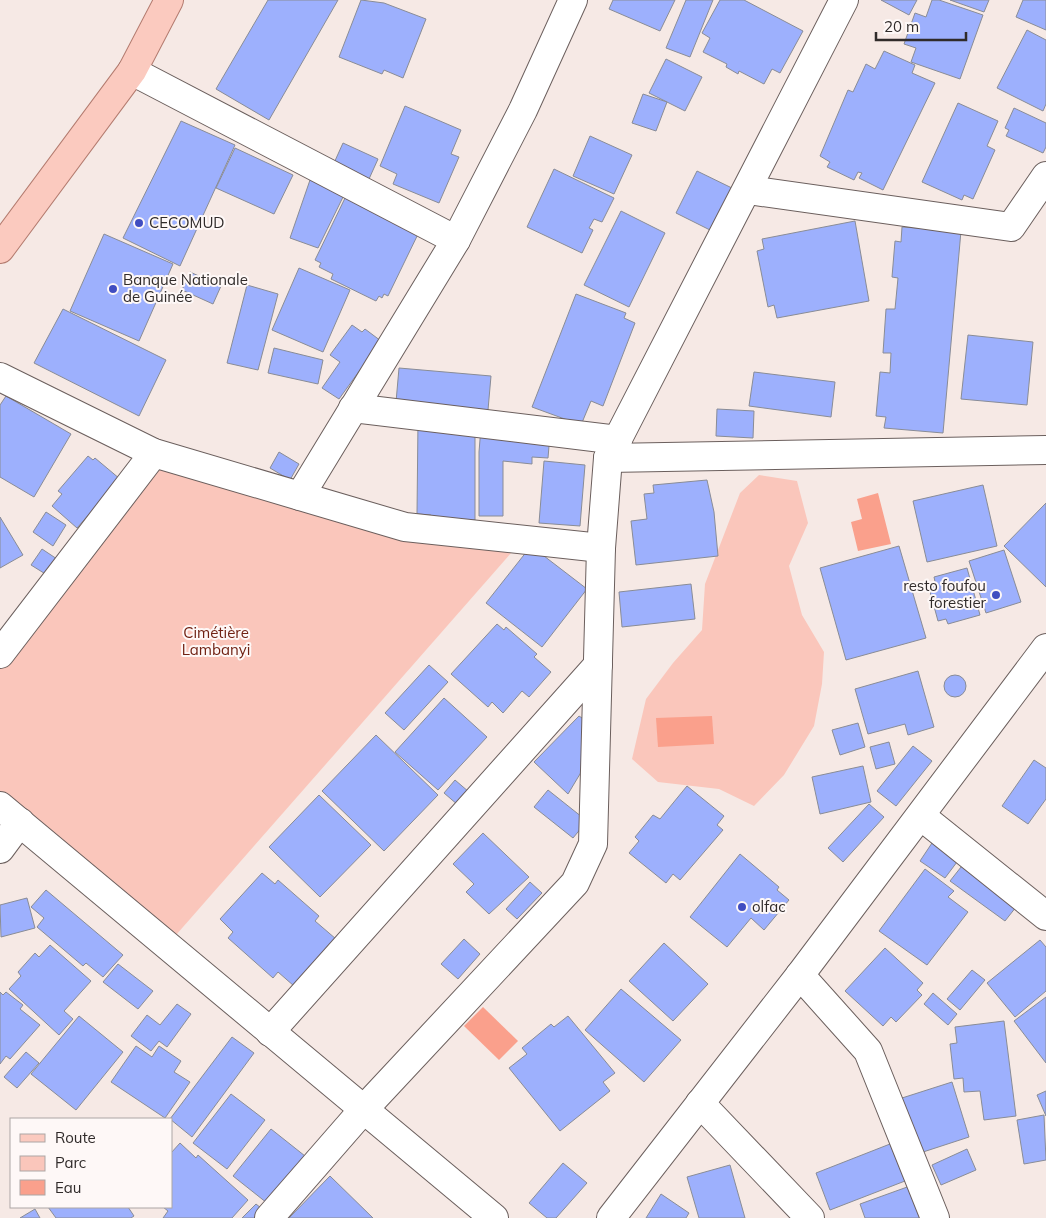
<svg xmlns="http://www.w3.org/2000/svg" width="1046" height="1218" font-family="Mulish,sans-serif">
<style>
.green{fill:#fac6bb}
.water{fill:#faa08c}
.building{fill:#9db0fd;stroke:#898c96}
.lines{fill:none;stroke-linecap:round;stroke-linejoin:round}
.minor-casing{stroke:#6b5f5d;stroke-width:30}
.major-casing{stroke:#b37b6f;stroke-width:30}
.minor{stroke:#fff;stroke-width:28}
.major{stroke:#fbcabf;stroke-width:28}
.poi-dot{fill:#404dc1;stroke:#fef8f7;stroke-width:2}
.labels{text-anchor:middle;stroke-width:4;stroke-linejoin:round;paint-order:stroke}
.poi-label{font-size:15px;fill:#302b2a;stroke:#fef8f7;text-anchor:start}
.park-label{font-size:15px;fill:#702112;stroke:#fef8f7}
</style>
<rect width="100%" height="100%" fill="#f6e9e5"/>
<g class="green">
<polygon points="154,453 519,544 169,943 0,804 0,655"/>
<polygon points="759,475 797,481 808,523 789,566 802,615 824,652 822,684 814,726 784,775 754,806 719,789 658,782 632,759 646,699 673,663 702,630 705,584 740,493"/>
</g>
<g class="water">
<polygon points="878,493 891,544 858,551 851,522 862,519 857,499"/>
<polygon points="712,716 714,744 658,747 656,718"/>
<polygon points="483,1007 518,1041 499,1060 464,1026"/>
</g>
<g class="building">
<polygon points="268,0 338,0 269,120 216,89"/>
<polygon points="361,0 384,3 426,19 403,78 384,70 382,74 339,57"/>
<polygon points="613,0 675,0 660,31 609,9"/>
<polygon points="686,0 713,0 690,57 666,48"/>
<polygon points="720,0 744,0 803,31 780,73 772,69 764,84 739,71 738,74 726,67 727,64 703,52 710,38 702,33"/>
<polygon points="881,0 917,0 909,15"/>
<polygon points="932,0 939,0 983,15 960,79 911,62 916,48 904,44 915,13 926,17"/>
<polygon points="950,0 989,0 984,12"/>
<polygon points="1023,0 1046,0 1046,30 1016,17"/>
<polygon points="1027,30 1046,40 1046,104 1043,111 997,88"/>
<polygon points="884,51 915,65 912,73 935,83 883,190 859,178 862,173 858,172 854,180 827,167 830,162 820,156 848,90 853,92 866,64 875,69"/>
<polygon points="666,59 702,77 685,111 649,93"/>
<polygon points="643,94 667,102 656,131 632,123"/>
<polygon points="958,103 998,121 987,146 995,150 973,199 964,195 962,200 922,182"/>
<polygon points="405,106 461,130 451,154 459,157 439,203 393,184 397,174 380,166"/>
<polygon points="1014,108 1046,123 1046,147 1043,153 1006,136 1009,130 1005,128"/>
<polygon points="181,121 235,145 180,266 123,238"/>
<polygon points="590,136 632,155 614,194 573,176"/>
<polygon points="343,143 378,159 369,179 334,163"/>
<polygon points="235,148 293,175 274,214 216,188"/>
<polygon points="554,169 614,198 602,222 594,219 589,228 593,230 582,253 527,227"/>
<polygon points="697,171 736,190 714,232 676,213"/>
<polygon points="310,180 344,195 318,248 290,238"/>
<polygon points="347,194 420,230 388,296 384,294 382,298 379,296 376,301 331,279 333,274 319,267 321,263 315,260"/>
<polygon points="621,211 665,233 629,307 584,285"/>
<polygon points="855,221 869,301 777,318 774,305 768,307 757,251 764,249 762,239"/>
<polygon points="902,227 961,231 943,433 884,428 886,417 876,416 880,372 890,373 891,353 883,353 886,309 895,309 898,278 892,277 895,241 901,242"/>
<polygon points="104,234 173,264 139,341 70,311"/>
<polygon points="299,268 350,290 323,352 272,330"/>
<polygon points="190,272 221,286 213,304 182,290"/>
<polygon points="247,285 278,294 258,370 227,363"/>
<polygon points="576,294 626,313 624,318 635,323 603,406 591,401 581,425 532,407"/>
<polygon points="63,309 166,360 139,416 34,363"/>
<polygon points="352,325 362,332 365,329 381,341 339,399 322,388 340,362 330,355"/>
<polygon points="968,335 1033,342 1027,405 961,399"/>
<polygon points="274,348 323,360 318,384 268,373"/>
<polygon points="399,368 491,376 488,410 396,402"/>
<polygon points="754,372 835,382 831,417 749,406"/>
<polygon points="6,396 71,434 34,497 0,477 0,405"/>
<polygon points="717,409 754,411 753,438 716,436"/>
<polygon points="418,420 475,427 475,520 431,520 431,515 417,514"/>
<polygon points="481,427 550,434 548,458 532,457 532,464 503,461 503,516 479,516 479,452"/>
<polygon points="279,452 299,464 290,480 270,468"/>
<polygon points="88,456 93,460 95,458 120,479 77,528 52,506 62,494 58,491"/>
<polygon points="544,461 585,465 580,526 539,523"/>
<polygon points="707,480 714,512 718,556 636,565 631,521 647,519 644,494 654,493 653,485"/>
<polygon points="983,485 997,546 927,562 913,501"/>
<polygon points="1046,503 1046,587 1004,546"/>
<polygon points="46,512 66,525 53,546 33,532"/>
<polygon points="0,517 23,555 0,568"/>
<polygon points="531,546 587,589 542,647 486,603"/>
<polygon points="899,546 926,638 846,660 820,568"/>
<polygon points="42,549 57,559 47,575 31,565"/>
<polygon points="1004,550 1021,602 986,613 969,561"/>
<polygon points="967,568 980,615 948,624 946,619 938,621 929,588 936,586 934,577"/>
<polygon points="691,584 695,619 622,627 619,592"/>
<polygon points="497,624 504,630 506,627 537,654 534,657 551,672 529,697 522,691 503,713 492,702 488,707 451,674"/>
<polygon points="429,665 448,682 404,730 385,713"/>
<polygon points="918,671 934,727 908,735 905,724 868,734 855,689"/>
<circle cx="955" cy="686" r="11"/>
<polygon points="444,698 487,737 438,790 395,752"/>
<polygon points="579,716 585,720 592,754 568,794 534,762"/>
<polygon points="858,723 865,747 840,755 832,730"/>
<polygon points="376,735 438,795 384,851 322,791"/>
<polygon points="889,742 895,764 876,769 870,747"/>
<polygon points="913,746 932,761 896,806 877,791"/>
<polygon points="1034,760 1046,768 1046,799 1028,824 1002,806"/>
<polygon points="863,766 871,802 820,814 812,777"/>
<polygon points="455,780 469,792 458,805 444,793"/>
<polygon points="687,786 724,816 717,825 723,830 680,880 673,874 666,883 629,853 639,841 635,837 653,815 660,819"/>
<polygon points="548,790 587,821 573,838 534,807"/>
<polygon points="319,795 371,845 320,897 269,847"/>
<polygon points="869,804 884,817 843,862 828,848"/>
<polygon points="483,833 529,877 489,914 466,892 474,884 453,864"/>
<polygon points="934,840 960,858 945,878 920,861"/>
<polygon points="740,854 779,887 777,890 789,900 764,930 751,918 727,947 690,917"/>
<polygon points="965,862 1020,902 1005,921 950,881"/>
<polygon points="925,869 954,891 948,897 968,912 927,965 879,931"/>
<polygon points="262,873 275,884 278,880 319,916 315,921 336,939 294,986 278,972 273,978 228,938 233,932 220,919"/>
<polygon points="530,882 542,893 517,919 506,909"/>
<polygon points="46,890 123,955 103,977 86,963 83,966 37,927 44,918 31,907"/>
<polygon points="27,898 35,928 1,937 0,905"/>
<polygon points="464,939 480,954 458,979 441,964"/>
<polygon points="1040,940 1046,947 1046,991 1015,1017 987,983"/>
<polygon points="664,943 708,984 673,1021 629,981"/>
<polygon points="50,945 91,981 64,1011 73,1019 59,1035 9,989 21,976 18,972 35,953 39,957"/>
<polygon points="885,948 923,983 917,990 922,995 896,1022 891,1017 883,1026 845,991"/>
<polygon points="118,964 153,991 138,1009 103,982"/>
<polygon points="972,970 985,980 960,1010 947,999"/>
<polygon points="621,989 681,1040 644,1082 585,1030"/>
<polygon points="0,992 3,995 6,992 23,1005 20,1009 40,1025 10,1059 6,1056 0,1064"/>
<polygon points="933,993 957,1014 948,1025 924,1004"/>
<polygon points="1046,997 1046,1063 1014,1021"/>
<polygon points="177,1004 191,1014 167,1047 159,1041 151,1051 131,1036 147,1015 160,1025"/>
<polygon points="79,1016 123,1052 76,1110 31,1074"/>
<polygon points="568,1016 615,1073 603,1082 610,1091 560,1131 509,1068 527,1054 522,1048 551,1024 554,1027"/>
<polygon points="1004,1021 1016,1116 984,1120 980,1091 964,1092 963,1078 954,1079 950,1044 957,1043 955,1027"/>
<polygon points="232,1037 254,1053 192,1137 170,1119"/>
<polygon points="136,1046 152,1057 159,1046 181,1061 174,1072 190,1082 165,1118 111,1082"/>
<polygon points="26,1052 39,1063 17,1088 4,1077"/>
<polygon points="952,1082 969,1137 920,1153 902,1098"/>
<polygon points="1046,1091 1046,1116 1037,1095"/>
<polygon points="231,1094 265,1120 227,1169 193,1143"/>
<polygon points="1044,1115 1046,1160 1024,1164 1017,1120"/>
<polygon points="271,1129 305,1156 267,1203 233,1176"/>
<polygon points="180,1143 196,1158 198,1155 248,1200 232,1218 163,1218 168,1211 163,1207 171,1207 171,1153"/>
<polygon points="890,1144 905,1181 830,1210 816,1173"/>
<polygon points="967,1149 976,1170 941,1185 932,1165"/>
<polygon points="563,1163 587,1183 556,1218 547,1218 529,1203"/>
<polygon points="730,1165 745,1218 699,1218 687,1177"/>
<polygon points="330,1176 373,1218 289,1218"/>
<polygon points="910,1186 922,1218 865,1218 860,1204"/>
<polygon points="661,1194 689,1213 686,1218 646,1218"/>
<polygon points="256,1204 266,1212 260,1218 242,1218"/>
<polygon points="48,1207 128,1207 134,1216 131,1218 56,1218"/>
<polygon points="35,1209 40,1218 20,1218"/>
</g>
<g class="lines">
<g class="minor-casing">
<g id="minor">
<polyline points="132,71 456,240"/>
<polyline points="748,190 1011,227 1046,176"/>
<polyline points="0,377 154,453 405,527 601,548"/>
<polyline points="353,408 618,440"/>
<polyline points="608,458 1046,450"/>
<polyline points="300,496 456,240 523,110 573,0"/>
<polyline points="0,654 154,453"/>
<polyline points="0,806 494,1218"/>
<polyline points="921,816 1046,916"/>
<polyline points="0,849 20,822"/>
<polyline points="800,975 868,1051 935,1218"/>
<polyline points="270,1032 598,665"/>
<polyline points="700,1103 810,1218"/>
<polyline points="269,1218 364,1109 575,883 593,844 601,548 608,458 844,0"/>
<polyline points="611,1218 800,975 1046,648"/>
</g>
</g>
<g class="major-casing">
<polyline id="major" points="0,249 132,71 169,0"/>
</g>
<use href="#minor" class="minor"/>
<use href="#major" class="major"/>
</g>
<g class="poi-dot">
<circle cx="139" cy="223" r="5"/>
<circle cx="113" cy="289" r="5"/>
<circle cx="996" cy="595" r="5"/>
<circle cx="742" cy="907" r="5"/>
</g>
<g class="labels">
<g class="poi-label">
<text x="149" y="228">CECOMUD</text>
<text x="123" y="285">Banque Nationale<tspan x="123" dy="17">de Guinée</tspan></text>
<text x="986" y="591" text-anchor="end">resto foufou<tspan x="986" dy="17">forestier</tspan></text>
<text x="752" y="912">olfac</text>
</g>
<g class="park-label">
<text x="216" y="638">Cimétière<tspan x="216" dy="17">Lambanyi</tspan></text>
</g>
</g>
<rect x="10" y="1118" width="162" height="90" fill="#fef8f7" stroke="#aca6a5"/>
<rect x="20" y="1134" width="25" height="8" fill="#fbcabf" stroke="#aca6a5"/>
<text x="55" y="1143" font-size="15" fill="#302b2a">Route</text>
<rect x="20" y="1156" width="25" height="15" fill="#fac6bb" stroke="#aca6a5"/>
<text x="55" y="1168" font-size="15" fill="#302b2a">Parc</text>
<rect x="20" y="1180" width="25" height="15" fill="#faa08c" stroke="#aca6a5"/>
<text x="55" y="1193" font-size="15" fill="#302b2a">Eau</text>
<path d="M876 32v8h90v-8" fill="none" stroke="#302b2a" stroke-width="2.5"/>
<text x="884" y="32" font-size="15" fill="#302b2a" stroke="#fef8f7" stroke-width="4" paint-order="stroke">20 m</text>
</svg>
